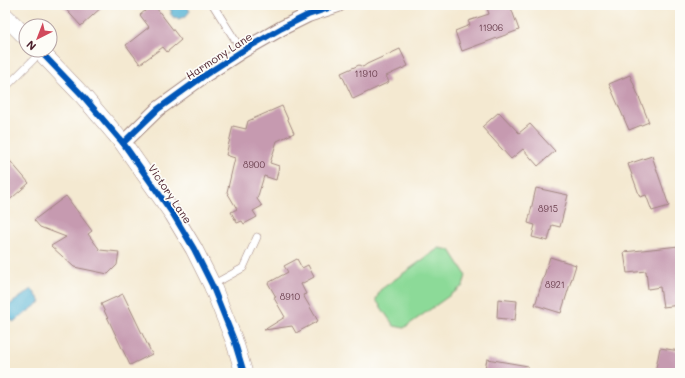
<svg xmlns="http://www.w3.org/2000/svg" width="685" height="378" font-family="Mali,sans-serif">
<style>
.green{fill:#8cda98;stroke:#6b7c62}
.water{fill:#57b4d5;stroke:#506a80}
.building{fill:#c69ab0}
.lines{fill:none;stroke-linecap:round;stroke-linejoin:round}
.service-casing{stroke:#9f847e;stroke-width:8}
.minor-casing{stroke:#9f847e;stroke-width:16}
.tertiary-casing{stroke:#9f847e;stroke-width:18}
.service{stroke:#fff;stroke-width:7}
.minor{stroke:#fff;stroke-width:14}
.tertiary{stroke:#fff;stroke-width:17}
.cycleway-casing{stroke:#fdfcf7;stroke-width:8}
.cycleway{stroke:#0057b8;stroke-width:6}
.labels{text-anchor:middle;stroke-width:3.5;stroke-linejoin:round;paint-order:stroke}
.number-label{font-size:9px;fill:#693e4c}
.street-label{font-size:11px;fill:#4a1f2b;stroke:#fdfcf7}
</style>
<rect width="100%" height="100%" fill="#fdfcf7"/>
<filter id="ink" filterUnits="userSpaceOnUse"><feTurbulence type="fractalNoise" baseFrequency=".025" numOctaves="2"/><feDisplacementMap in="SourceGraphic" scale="8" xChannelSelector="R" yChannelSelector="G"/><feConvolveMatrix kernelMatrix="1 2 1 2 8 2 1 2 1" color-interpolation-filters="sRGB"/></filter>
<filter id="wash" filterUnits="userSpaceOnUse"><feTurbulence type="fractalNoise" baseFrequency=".012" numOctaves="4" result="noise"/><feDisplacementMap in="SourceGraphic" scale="16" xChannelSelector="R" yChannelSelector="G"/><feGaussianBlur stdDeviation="0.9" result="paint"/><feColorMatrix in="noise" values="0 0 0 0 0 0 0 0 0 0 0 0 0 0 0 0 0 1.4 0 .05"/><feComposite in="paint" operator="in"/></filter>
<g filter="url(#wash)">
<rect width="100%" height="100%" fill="#f4e9d1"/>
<polygon class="green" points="439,248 450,250 466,275 463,286 404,328 394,326 376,300 380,290"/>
<g class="water">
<polygon points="167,5 186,5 190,11 185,17 178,19 176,17 174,18 170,13 172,12"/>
<polygon points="32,289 41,302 13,322 5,311 5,308"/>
</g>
<g id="blocks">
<g class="building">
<polygon points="62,5 104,5 81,26"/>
<polygon points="152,5 154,5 181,40 167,52 163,47 140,64 126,45 149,27 140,15"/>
<polygon points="495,5 510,5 519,30 462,51 455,31 470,25 468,21 489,14 487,8"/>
<polygon points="400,49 408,66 386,76 389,82 353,99 341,73 359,65 363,67 367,64"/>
<polygon points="630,75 649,122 629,130 609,84"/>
<polygon points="282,106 294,133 277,141 270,163 279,166 276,180 264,176 257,199 262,206 253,211 257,217 244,224 242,221 237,223 231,212 237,209 227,192 235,158 226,155 233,126 246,129 248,121"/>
<polygon points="499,112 519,133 530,124 555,151 538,166 523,149 511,159 482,127"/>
<polygon points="5,155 29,183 5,204"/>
<polygon points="652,156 669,206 652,211 646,195 640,197 628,164"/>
<polygon points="536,188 568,195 560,227 552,225 548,241 532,237 535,225 528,223"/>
<polygon points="66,196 92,231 88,234 100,250 119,252 117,265 108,274 74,267 51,246 66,237 40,227 34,220"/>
<polygon points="679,246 680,272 678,272 680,287 680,305 663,307 660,287 648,289 646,271 627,273 624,252"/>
<polygon points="550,257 576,265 561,313 535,305"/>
<polygon points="297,259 302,268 308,265 314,277 301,284 306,294 303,295 318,321 296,333 292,326 264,330 285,317 274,298 276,297 268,283 288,272 284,266"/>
<polygon points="123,294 152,354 130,365 101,304"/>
<polygon points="498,299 517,301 515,320 497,318"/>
<polygon points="660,348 680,351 680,373 655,373"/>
<polygon points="487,359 528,366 528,373 484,373"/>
</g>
</g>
</g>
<g filter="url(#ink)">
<use href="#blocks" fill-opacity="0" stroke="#9f847e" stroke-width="1"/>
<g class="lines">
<g class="service-casing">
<g id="service">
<polyline points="213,5 242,51"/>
<polyline points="5,88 41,52"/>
<polyline points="212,285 243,268 257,237"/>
</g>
</g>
<g class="minor-casing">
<polyline id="minor" points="123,143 158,109 205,75 242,51 282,28 308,15 338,5"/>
</g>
<g class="tertiary-casing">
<g id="tertiary">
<polyline points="5,16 26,37"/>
<polyline points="39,50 83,96 123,143 173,214 194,249 212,285 234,340 244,373"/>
</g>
</g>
<use href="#service" class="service"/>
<use href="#minor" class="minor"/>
<use href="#tertiary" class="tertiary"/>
<g class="cycleway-casing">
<g id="cycleway">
<polyline points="39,50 83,96 123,143 173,214 194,249 212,285 234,340 244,373"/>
<polyline points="123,143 158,109 205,75 242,51 282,28 308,15 338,5"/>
</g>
</g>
<use href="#cycleway" class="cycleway"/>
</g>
</g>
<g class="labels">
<g class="number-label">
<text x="491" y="31">11906</text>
<text x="366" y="77">11910</text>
<text x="254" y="168">8900</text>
<text x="548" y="212">8915</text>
<text x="555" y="288">8921</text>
<text x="290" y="300">8910</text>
</g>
<g class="street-label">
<text transform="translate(219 56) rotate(-33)" y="4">Harmony Lane</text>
<text transform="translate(170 194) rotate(56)" y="4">Victory Lane</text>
</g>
</g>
<rect width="685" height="378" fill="none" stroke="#fdfcf7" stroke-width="20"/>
<g transform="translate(38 38) rotate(222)"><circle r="19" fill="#fdfcf7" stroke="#b5a4a5"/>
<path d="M0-3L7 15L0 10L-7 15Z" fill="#d1495b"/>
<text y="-6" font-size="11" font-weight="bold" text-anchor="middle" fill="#4a1f2b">N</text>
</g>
</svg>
